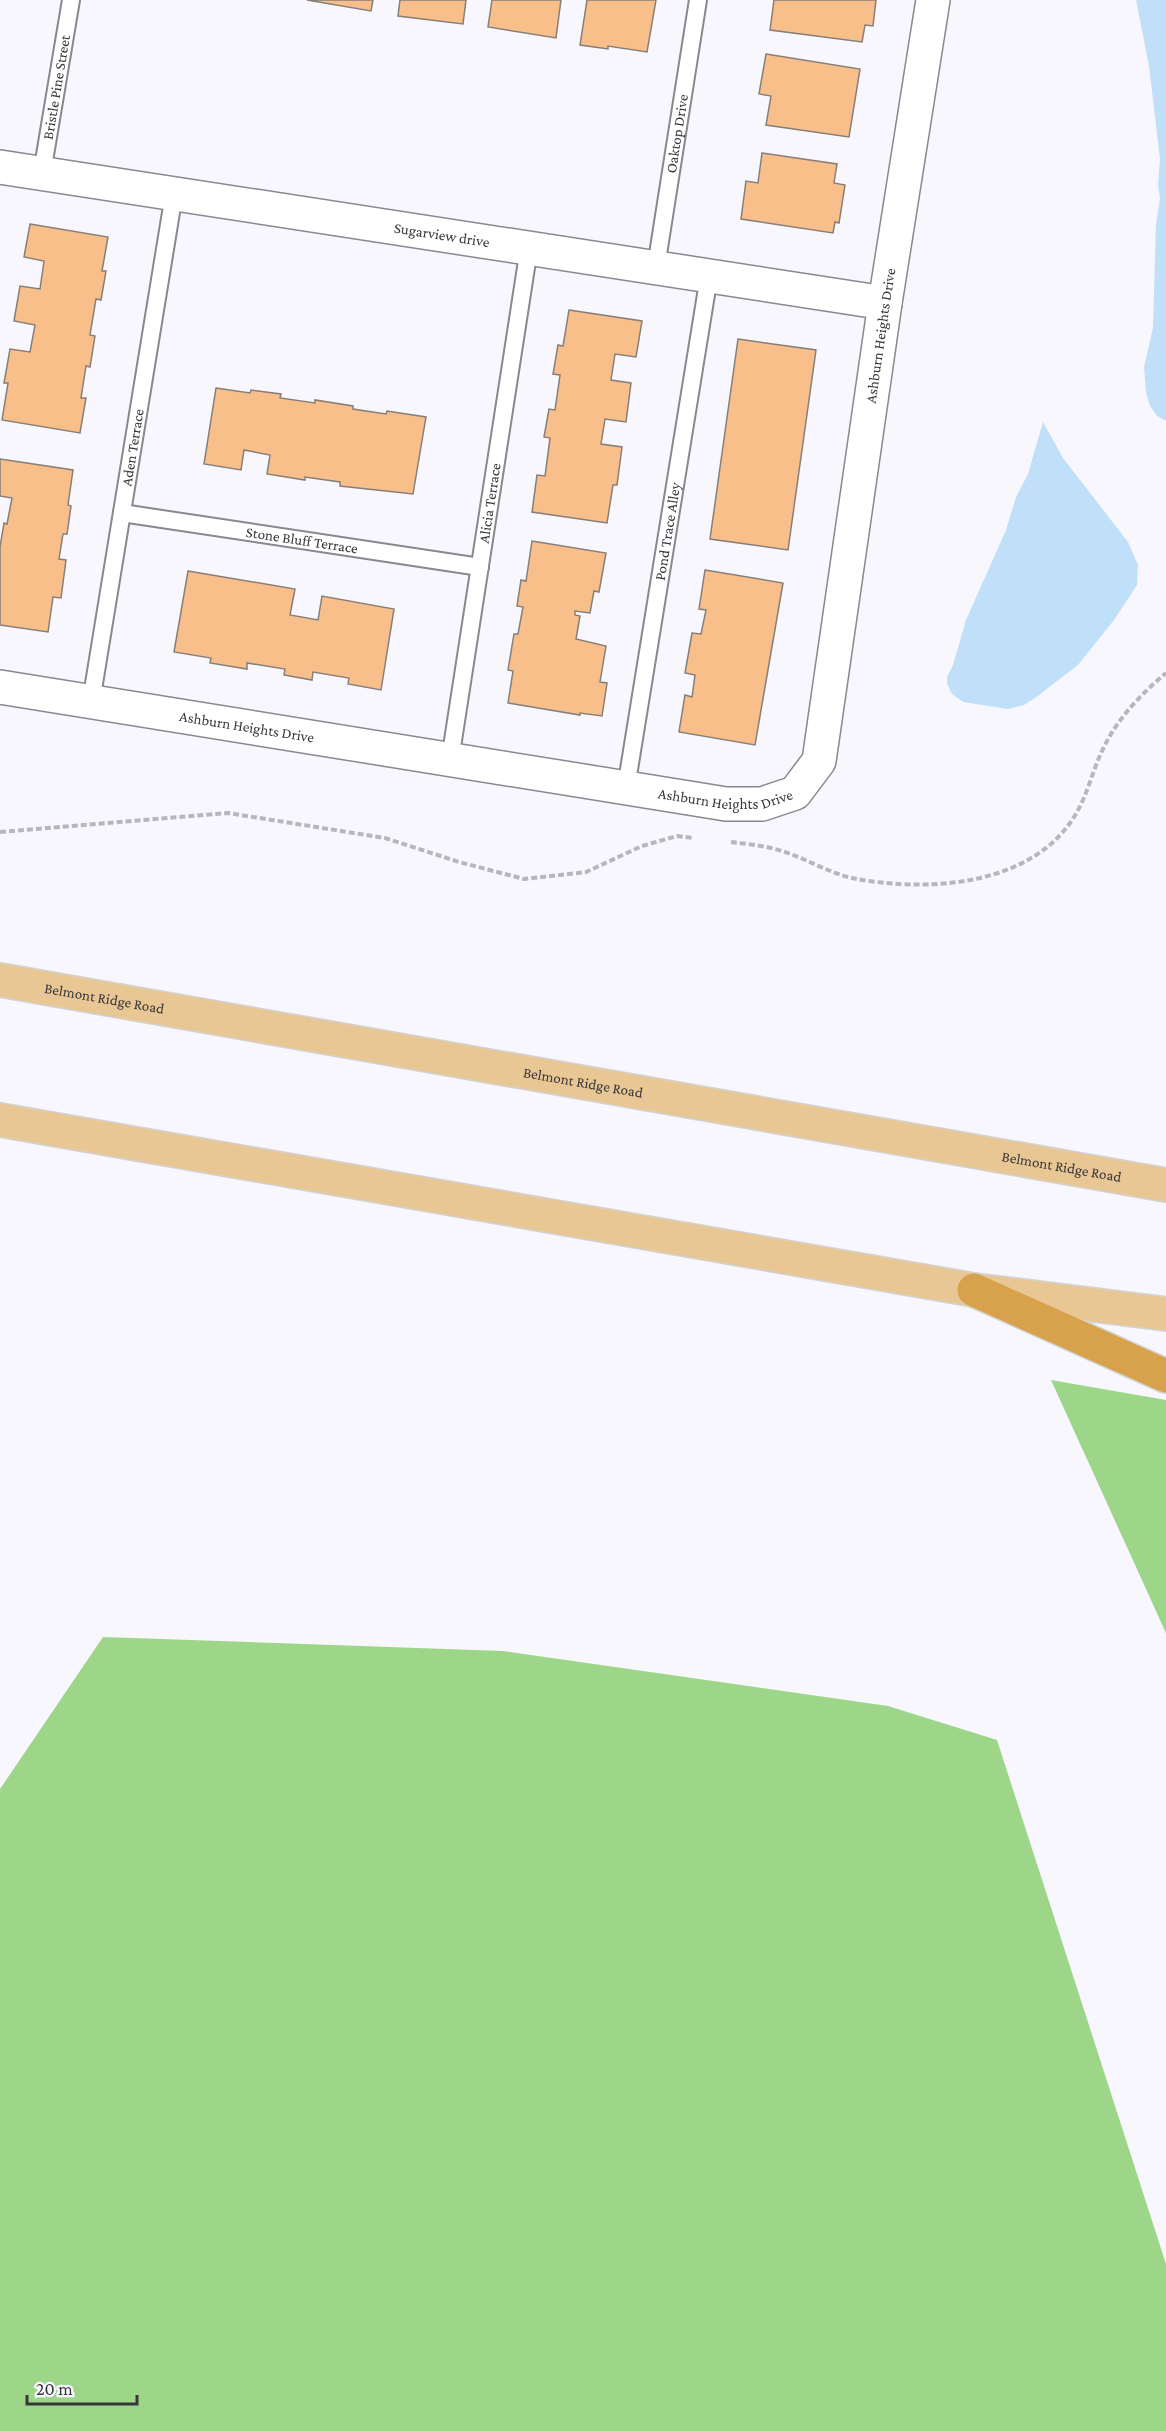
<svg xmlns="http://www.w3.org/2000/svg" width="1166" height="2431" font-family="'Crimson Pro',serif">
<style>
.forest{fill:#9dd689}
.water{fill:#c0dff8}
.building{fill:#f9bf8b;stroke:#867f79;stroke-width:1.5}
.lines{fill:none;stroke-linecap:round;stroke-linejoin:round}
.lane-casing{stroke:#89878f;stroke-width:20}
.street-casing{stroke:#89878f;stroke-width:36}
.primary-casing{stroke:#d3d3d4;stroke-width:36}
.highway-casing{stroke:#d3d3d4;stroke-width:36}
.path{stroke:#b8b6bc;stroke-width:4;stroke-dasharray:6 3;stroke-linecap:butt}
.lane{stroke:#fff;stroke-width:16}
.street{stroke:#fff;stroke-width:33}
.primary{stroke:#e8c794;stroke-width:33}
.highway{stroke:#d8a24c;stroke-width:33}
.labels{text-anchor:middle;stroke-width:5;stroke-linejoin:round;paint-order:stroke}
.street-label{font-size:15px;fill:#37363a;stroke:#f9f7fe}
</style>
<rect width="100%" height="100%" fill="#f9f7fe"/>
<g class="forest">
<polygon points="1051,1380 1166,1400 1166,1633"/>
<polygon points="103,1637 503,1651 888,1706 997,1740 1166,2264 1166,2431 0,2431 0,1789"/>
</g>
<g class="water">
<polygon points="1136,0 1166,0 1166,421 1157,416 1150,406 1146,393 1144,367 1153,328 1156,224 1160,198 1158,185 1160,159 1149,66"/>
<polygon points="1043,422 1063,458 1128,542 1138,565 1137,585 1114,620 1078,665 1035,698 1024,705 1008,709 963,702 952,694 947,683 947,677 953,665 966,620 1006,530 1016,497 1028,474"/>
</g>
<g class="building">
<polygon points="307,0 373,0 371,11"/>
<polygon points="400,0 466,0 463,24 398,16"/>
<polygon points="492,0 561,0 556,38 488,27"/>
<polygon points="587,0 656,0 647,52 608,46 608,49 580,45"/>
<polygon points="774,0 876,0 873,26 865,25 862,42 770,30"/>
<polygon points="766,54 860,69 849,137 766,125 771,96 759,94"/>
<polygon points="762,153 837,164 834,183 845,185 839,223 835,222 833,233 741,219 746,181 758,183"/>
<polygon points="30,224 108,237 102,271 106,271 101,300 96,299 90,335 95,336 90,367 86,366 81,398 86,398 80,433 2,420 8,383 4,383 10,349 30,352 35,325 14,321 20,286 40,289 44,261 24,257"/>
<polygon points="569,310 642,321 636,357 615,354 611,380 631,383 626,422 605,419 601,444 622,447 617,485 613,485 607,523 532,512 537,475 545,476 550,438 544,437 549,409 555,410 560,375 553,374 558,345 563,346"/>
<polygon points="738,339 816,350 788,550 710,539"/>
<polygon points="216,388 250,393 251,390 281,394 280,398 315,403 315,400 353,406 353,409 386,414 387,411 426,417 413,494 340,486 340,482 305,477 305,480 267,474 270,455 244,450 241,470 204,464"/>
<polygon points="0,459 73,470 68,505 71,506 67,534 63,534 59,559 66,560 61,598 53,597 48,632 0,625 0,547 4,523 7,524 12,498 0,496"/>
<polygon points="532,541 606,553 599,592 594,591 590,613 575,611 575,615 580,616 576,639 606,646 600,682 607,683 602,716 580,713 580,715 508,703 513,671 508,670 514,634 518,634 523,607 517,606 521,580 526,581"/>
<polygon points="705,570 783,583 755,745 679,732 685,695 692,697 695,675 685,673 692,633 701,634 706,610 699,609"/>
<polygon points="188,571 295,589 290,615 318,620 322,596 394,609 381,690 348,684 349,678 313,672 312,680 284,675 285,669 247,663 247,669 210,663 211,658 174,652"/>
</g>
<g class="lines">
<g class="lane-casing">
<g id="lane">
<path id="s1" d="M42,173L71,0"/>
<path id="s2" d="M656,267L698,0"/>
<path id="s3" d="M122,513L480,567"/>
<path id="s4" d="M91,702L174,194"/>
<path id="s5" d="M450,760L529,248"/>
<path id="s6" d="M626,788L709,276"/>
</g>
</g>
<g class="street-casing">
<g id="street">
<path id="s7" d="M0,167L885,303"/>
<path id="s8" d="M0,687L726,804H762L795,793L819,761L885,303L933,0"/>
</g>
</g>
<g class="primary-casing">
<g id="primary">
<path id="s9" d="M0,980L1166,1185"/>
<polyline points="0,1120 974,1290 1166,1314"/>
</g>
</g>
<g class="highway-casing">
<polyline id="highway" points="974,1290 1166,1376"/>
</g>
<g class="path">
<polyline points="0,832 228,813 385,838 459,862 524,879 586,872 642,846 677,836 693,838"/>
<path d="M731,842C745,844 761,845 775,849C802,856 826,872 852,878C926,893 1035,887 1077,812C1088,793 1093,769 1103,749C1117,719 1141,694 1166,673"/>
</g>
<use href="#lane" class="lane"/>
<use href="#street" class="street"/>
<use href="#primary" class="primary"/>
<use href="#highway" class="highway"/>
</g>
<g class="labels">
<g class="street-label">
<text dy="5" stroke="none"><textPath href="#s1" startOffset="87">Bristle Pine Street</textPath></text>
<text dy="5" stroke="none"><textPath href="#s2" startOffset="135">Oaktop Drive</textPath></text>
<text dy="5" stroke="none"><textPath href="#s7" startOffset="447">Sugarview drive</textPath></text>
<text dy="5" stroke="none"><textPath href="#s8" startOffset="1276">Ashburn Heights Drive</textPath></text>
<text dy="5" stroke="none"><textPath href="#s4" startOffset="258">Aden Terrace</textPath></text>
<text dy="5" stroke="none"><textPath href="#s5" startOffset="260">Alicia Terrace</textPath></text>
<text dy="5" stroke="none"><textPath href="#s6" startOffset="260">Pond Trace Alley</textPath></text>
<text dy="5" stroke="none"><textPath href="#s3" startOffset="182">Stone Bluff Terrace</textPath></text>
<text dy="5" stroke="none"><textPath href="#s8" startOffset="250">Ashburn Heights Drive</textPath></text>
<text dy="5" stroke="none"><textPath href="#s8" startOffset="735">Ashburn Heights Drive</textPath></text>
<text dy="5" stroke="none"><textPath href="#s9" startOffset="106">Belmont Ridge Road</textPath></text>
<text dy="5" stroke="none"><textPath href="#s9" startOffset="592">Belmont Ridge Road</textPath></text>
<text dy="5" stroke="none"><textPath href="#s9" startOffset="1078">Belmont Ridge Road</textPath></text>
</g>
</g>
<path d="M27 2395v9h110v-9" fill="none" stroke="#37363a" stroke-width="3"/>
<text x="36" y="2395" font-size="18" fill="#37363a" stroke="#f9f7fe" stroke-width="4.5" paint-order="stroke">20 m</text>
</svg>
